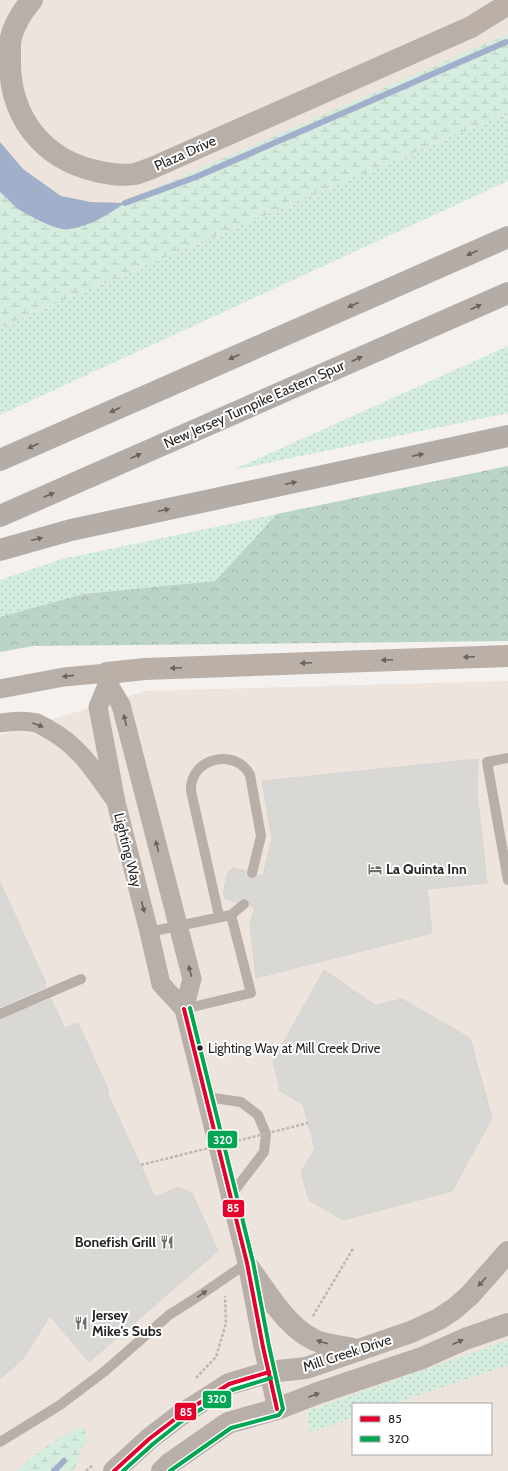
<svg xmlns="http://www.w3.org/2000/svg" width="508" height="1471" font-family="Cabin,sans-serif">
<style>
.built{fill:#ece4dd;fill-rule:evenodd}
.grass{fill:url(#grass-dots)}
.forest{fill:url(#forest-crowns)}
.wetland{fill:url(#wetland-marsh)}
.water{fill:#a2afca}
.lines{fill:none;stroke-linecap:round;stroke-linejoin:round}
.stream{stroke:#a2afca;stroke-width:6}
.building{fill:#dad8d5;stroke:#d7d5d2}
.path{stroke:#bdb6b2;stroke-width:2.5;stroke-dasharray:3 2;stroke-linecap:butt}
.service{stroke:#b8afa8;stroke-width:10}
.minor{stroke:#b8afa8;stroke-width:19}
.tertiary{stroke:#b8afa8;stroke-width:22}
.primary{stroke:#bab0a8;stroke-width:22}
.motorway{stroke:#b4aca7;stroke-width:22}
.path-bridge{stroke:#bdb6b2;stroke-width:2.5;stroke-dasharray:3 2;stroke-linecap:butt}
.bus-1-casing{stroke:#fff;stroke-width:7}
.bus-2-casing{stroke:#fff;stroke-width:7}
.bus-1{stroke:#e4002b;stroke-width:4}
.bus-2{stroke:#00a651;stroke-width:4}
.oneway{fill:#66625e}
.oneway2{fill:#69645f}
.oneway3{fill:#68635f}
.bus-dot{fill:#272523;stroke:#fff;stroke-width:1.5}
.labels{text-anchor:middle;stroke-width:4;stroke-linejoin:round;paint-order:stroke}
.bus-label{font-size:13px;fill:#272523;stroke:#fff;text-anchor:start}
.street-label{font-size:14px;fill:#272523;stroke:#fff}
.poi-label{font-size:14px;font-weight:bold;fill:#272523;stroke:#fff;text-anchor:start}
.line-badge{stroke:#fff;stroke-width:1.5}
.badge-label{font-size:11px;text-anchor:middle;font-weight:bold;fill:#fff}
</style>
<defs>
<pattern id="grass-dots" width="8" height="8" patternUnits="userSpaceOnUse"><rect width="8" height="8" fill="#d4edde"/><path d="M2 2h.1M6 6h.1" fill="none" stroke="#b6cbbe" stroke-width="1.8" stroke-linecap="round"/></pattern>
<pattern id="forest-crowns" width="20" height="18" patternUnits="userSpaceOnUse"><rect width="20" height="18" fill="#bbd4c6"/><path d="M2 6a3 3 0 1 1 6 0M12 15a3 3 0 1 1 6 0" fill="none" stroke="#a1b6aa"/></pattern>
<pattern id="wetland-marsh" width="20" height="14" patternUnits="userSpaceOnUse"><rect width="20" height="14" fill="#d4edde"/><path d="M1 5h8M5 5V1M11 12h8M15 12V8" fill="none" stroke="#b6cbbe"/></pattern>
</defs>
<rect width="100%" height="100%" fill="#f4f1ee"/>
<g class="built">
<polygon points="0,0 508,0 508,113 0,327"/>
<path d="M508,681V1471H0V735L146,691ZM353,1404H491V1454H353Z"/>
</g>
<g class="grass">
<polygon points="508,113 508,181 0,415 0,327"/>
<polygon points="508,346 508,413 233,470"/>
<polygon points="277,514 215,581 83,594 0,617 0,580 62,559"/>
<polygon points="508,1340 508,1365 393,1404 353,1404 353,1418 310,1432 307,1411"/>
</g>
<polygon class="forest" points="508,466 508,641 33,646 0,652 0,617 83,594 215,581 277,514"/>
<g class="wetland">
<polygon points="508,34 508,113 0,327 0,192 18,209 44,223 61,230 109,214 129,200"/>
<path d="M83,1427L85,1429L87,1439L79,1454L76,1466L72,1471H17C32,1455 63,1434 83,1427Z"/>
</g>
<path class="water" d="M0,142L23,169L61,196L91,202L125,203C107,215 85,230 63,229C54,229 26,214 18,209C12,204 6,197 0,192Z"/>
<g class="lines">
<g class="stream">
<polyline points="125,203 196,177 506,42"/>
<polyline points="54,1471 64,1461"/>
</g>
</g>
<g class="building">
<polygon points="478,759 477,793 487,883 427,889 432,933 256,978 250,924 255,907 250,906 250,902 247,898 242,898 236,902 226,899 223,893 228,872 233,868 246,871 246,875 250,879 254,879 258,875 263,876 272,838 262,781"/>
<polygon points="0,882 46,983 44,984 45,987 0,1007"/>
<polygon points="324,970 375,1005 402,999 470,1038 492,1118 452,1191 343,1220 309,1200 301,1172 315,1149 303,1104 280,1091 273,1061"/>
<polygon points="51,999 65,1028 78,1023 109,1091 107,1092 155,1197 178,1187 192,1193 218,1251 89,1362 50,1316 23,1359 0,1379 0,1020"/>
</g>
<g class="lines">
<g class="path">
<polyline points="313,1316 354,1247"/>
<polyline points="196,1378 216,1357 226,1323 225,1296"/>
<polyline points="86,1471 93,1465"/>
</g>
<g class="service">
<polyline points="508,758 487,762 508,880"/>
<polyline points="231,915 244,904"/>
<path d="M219,916L191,791C189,758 236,747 250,775L261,836L252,873"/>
<polyline points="149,932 231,915 251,993 184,1009"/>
<polyline points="0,1014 81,979"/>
<polyline points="206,1097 241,1102 258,1115 266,1134 264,1152 231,1195"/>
<polyline points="0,1442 60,1405 105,1371 169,1315 199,1296 247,1263"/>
</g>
<g class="minor">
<polyline points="108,683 98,707 116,802 149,932 161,984 184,1009 247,1263 263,1347 277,1409"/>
<polyline points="0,689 64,677 107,673 108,683 121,705 192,979 184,1009"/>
<path d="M0,723C12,721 25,720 37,723C41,725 45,727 48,729C77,744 94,770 112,796"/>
</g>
<g class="tertiary">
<path d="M32,0C22,11 12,28 10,43C10,50 10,57 10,64C11,118 43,159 96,171C108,174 122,176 135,174C141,172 147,170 152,168L471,27"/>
<path d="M248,1267C268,1293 289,1333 322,1343C334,1346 347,1348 359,1350"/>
<polyline points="114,1471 149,1439 179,1416 229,1384 269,1372 306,1368 411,1332 439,1319 454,1309 470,1295 508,1252"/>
<polyline points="162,1471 169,1464 228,1423 277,1409 318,1393 422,1358 465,1339 508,1324"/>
</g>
<g class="primary">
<polyline points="471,27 508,4"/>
<polyline points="107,673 145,669 508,656"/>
</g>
<g class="motorway">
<polyline points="0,460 508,237"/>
<polyline points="0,516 508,293"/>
<polyline points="0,550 71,530 508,436"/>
</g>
<polyline class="path-bridge" points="141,1165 308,1123"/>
<g class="bus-1-casing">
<g id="bus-1">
<polyline points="184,1009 247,1263 263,1347 277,1409"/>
<polyline points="114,1471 149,1439 179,1416 229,1384 269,1372"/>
</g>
</g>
<g class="bus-2-casing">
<g id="bus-2">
<polyline points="123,1471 153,1444 182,1421 232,1390 271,1378"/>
<polyline points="170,1471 231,1428 279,1415 283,1409 269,1346 253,1262 190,1008"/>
</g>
</g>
<use href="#bus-1" class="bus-1"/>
<use href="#bus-2" class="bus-2"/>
</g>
<defs><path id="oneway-solid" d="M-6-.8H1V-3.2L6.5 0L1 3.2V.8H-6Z"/></defs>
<g class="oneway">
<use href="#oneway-solid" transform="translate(472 253) rotate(156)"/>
<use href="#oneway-solid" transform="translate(353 305) rotate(156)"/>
<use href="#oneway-solid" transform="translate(476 307) rotate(-24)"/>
<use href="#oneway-solid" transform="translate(234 357) rotate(156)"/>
<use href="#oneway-solid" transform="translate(357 359) rotate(-24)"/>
<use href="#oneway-solid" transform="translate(115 410) rotate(156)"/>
<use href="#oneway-solid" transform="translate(33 446) rotate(156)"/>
<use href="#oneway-solid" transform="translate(418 455) rotate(-12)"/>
<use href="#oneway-solid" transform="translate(136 456) rotate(-24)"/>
<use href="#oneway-solid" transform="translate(291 483) rotate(-12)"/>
<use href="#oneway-solid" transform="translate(49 495) rotate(-23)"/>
<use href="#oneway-solid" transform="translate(164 510) rotate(-12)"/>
<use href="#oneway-solid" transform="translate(37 539) rotate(-14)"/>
</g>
<g class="oneway2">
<use href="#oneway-solid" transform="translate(469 657) rotate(178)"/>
<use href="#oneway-solid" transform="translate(387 660) rotate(178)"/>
<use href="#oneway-solid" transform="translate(306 663) rotate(178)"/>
<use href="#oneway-solid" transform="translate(176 668) rotate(178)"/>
</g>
<g class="oneway3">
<use href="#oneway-solid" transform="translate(68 676) rotate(174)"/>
<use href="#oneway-solid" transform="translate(125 720) rotate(-104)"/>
<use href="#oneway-solid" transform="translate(38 725) rotate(20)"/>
<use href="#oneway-solid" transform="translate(157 846) rotate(-104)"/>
<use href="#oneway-solid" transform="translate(143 907) rotate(76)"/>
<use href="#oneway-solid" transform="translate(190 971) rotate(-105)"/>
<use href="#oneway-solid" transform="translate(482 1282) rotate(132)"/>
<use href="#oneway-solid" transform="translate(202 1294) rotate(-34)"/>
<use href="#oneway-solid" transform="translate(322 1342) rotate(-163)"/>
<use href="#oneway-solid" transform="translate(458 1342) rotate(-24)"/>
<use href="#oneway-solid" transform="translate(314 1395) rotate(-21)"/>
</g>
<defs>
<g id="hotel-bare" transform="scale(1.08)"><path d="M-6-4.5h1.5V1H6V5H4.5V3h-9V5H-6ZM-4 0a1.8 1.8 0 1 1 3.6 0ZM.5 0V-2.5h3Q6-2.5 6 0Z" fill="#6f6c6a" stroke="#fff" stroke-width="2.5" paint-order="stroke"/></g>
<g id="restaurant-bare" transform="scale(1.08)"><path d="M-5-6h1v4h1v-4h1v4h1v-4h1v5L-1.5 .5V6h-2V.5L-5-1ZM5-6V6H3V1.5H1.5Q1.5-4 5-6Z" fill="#6f6c6a" stroke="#fff" stroke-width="2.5" paint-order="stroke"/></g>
</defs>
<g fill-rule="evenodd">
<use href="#hotel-bare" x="375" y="869"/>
<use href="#restaurant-bare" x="167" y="1242"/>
<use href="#restaurant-bare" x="81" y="1323"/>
</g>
<circle class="bus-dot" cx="200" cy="1048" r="3.5"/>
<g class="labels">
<g class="bus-label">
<text x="208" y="1053">Lighting Way at Mill Creek Drive</text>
</g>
<g class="street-label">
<text transform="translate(185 153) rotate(-24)" y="5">Plaza Drive</text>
<text transform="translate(254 404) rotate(-24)" y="5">New Jersey Turnpike Eastern Spur</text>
<text transform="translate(128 850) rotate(76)" y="5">Lighting Way</text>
<text transform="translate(347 1353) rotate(-18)" y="5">Mill Creek Drive</text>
</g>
<g class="poi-label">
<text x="386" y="874">La Quinta Inn</text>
<text x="156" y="1247" text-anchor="end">Bonefish Grill</text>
<text x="92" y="1320">Jersey<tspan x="92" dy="16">Mike's Subs</tspan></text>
</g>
</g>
<g class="line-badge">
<rect x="207" y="1130" width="31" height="19" rx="4" fill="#00a651"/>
<rect x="222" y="1199" width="23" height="19" rx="4" fill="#e4002b"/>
<rect x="202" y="1390" width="30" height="19" rx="4" fill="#00a651"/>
<rect x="174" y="1402" width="23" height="19" rx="4" fill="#e4002b"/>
</g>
<g class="badge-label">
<text x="223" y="1144">320</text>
<text x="233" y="1212">85</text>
<text x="217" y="1403">320</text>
<text x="186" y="1416">85</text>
</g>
<rect x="352" y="1403" width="140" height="52" fill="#ffffff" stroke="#a9a8a7"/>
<rect x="360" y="1416" width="20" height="6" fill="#e4002b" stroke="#a9a8a7"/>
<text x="388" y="1423" font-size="12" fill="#272523">85</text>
<rect x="360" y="1436" width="20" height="6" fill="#00a651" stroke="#a9a8a7"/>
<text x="388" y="1443" font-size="12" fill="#272523">320</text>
</svg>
